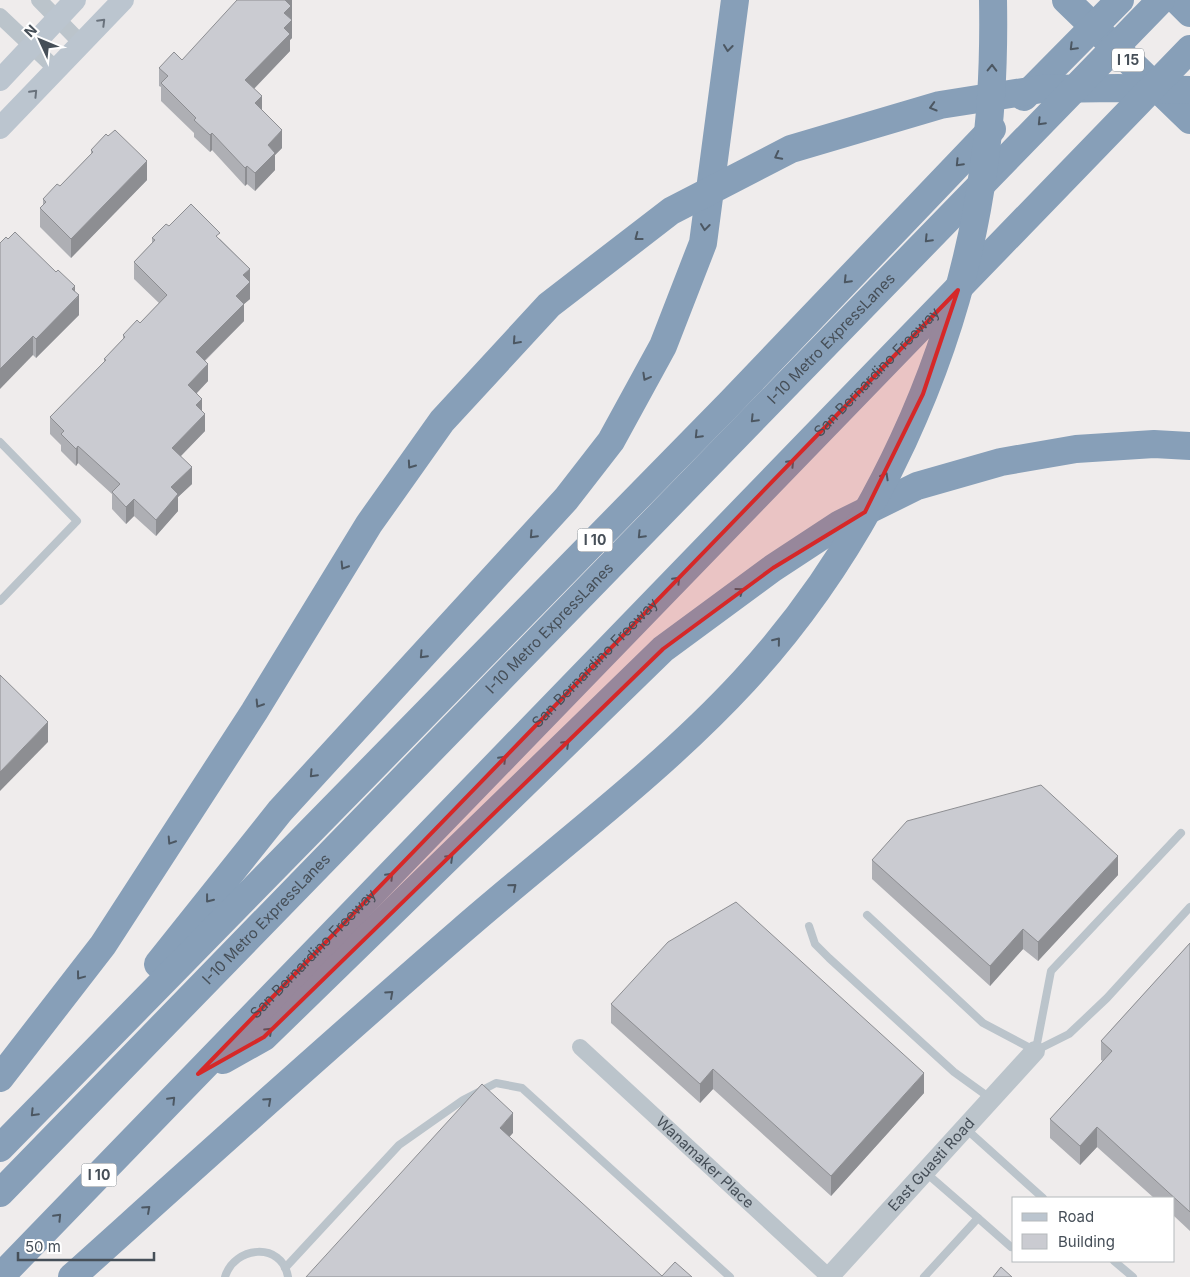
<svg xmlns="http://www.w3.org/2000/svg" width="1190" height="1277" font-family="Inter,sans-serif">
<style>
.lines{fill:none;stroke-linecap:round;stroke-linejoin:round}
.service{stroke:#bbc4cb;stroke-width:8}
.minor{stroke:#bbc4cb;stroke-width:16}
.tertiary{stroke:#bbc4cb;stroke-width:20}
.secondary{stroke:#bbc5cf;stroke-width:22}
.motorway{stroke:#879fb8;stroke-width:28}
.wall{fill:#aeafb4}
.shaded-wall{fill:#8d8e92}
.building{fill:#cacbd1;stroke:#8d8e92}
.oneway{stroke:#69727c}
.oneway2{stroke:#4c5762}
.marked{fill:#d62828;fill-opacity:0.2;stroke:#d62828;stroke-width:4;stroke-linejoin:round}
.labels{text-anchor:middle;stroke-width:4.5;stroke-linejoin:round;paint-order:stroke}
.shield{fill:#fff;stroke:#7e848a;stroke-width:1}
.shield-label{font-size:14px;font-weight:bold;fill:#464f58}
.street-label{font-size:15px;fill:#464f58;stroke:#fff}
</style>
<rect width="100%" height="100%" fill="#efecec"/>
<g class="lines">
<g class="service">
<polyline points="0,442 77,521 0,601"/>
<polyline points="867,915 983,1023 1034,1050"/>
<polyline points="809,926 815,944 829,958 954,1072 990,1098"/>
<polyline points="1036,1049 1051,971 1181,833"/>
<polyline points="1035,1051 1069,1034 1107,998 1190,907"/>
<polyline points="965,1128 1043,1198"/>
<polyline points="925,1172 978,1218"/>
<polyline points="1114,1261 1133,1277"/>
<polyline points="285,1268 399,1145 463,1100 496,1083 522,1088 730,1277"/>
<path d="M225,1277C234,1246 282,1241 288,1277"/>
<polyline points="924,1277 978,1218 1011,1247"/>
</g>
<g class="minor">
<polyline points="39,0 81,43"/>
<polyline points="0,16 56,69"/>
<path id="s1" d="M580,1047L829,1277"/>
</g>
<path class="tertiary" id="s2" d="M829,1277L1035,1051"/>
<g class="secondary">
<polyline points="0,80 75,0"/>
<polyline points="0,128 123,0"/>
</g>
<g class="motorway">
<polyline points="1066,0 1190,120"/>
<polyline points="1177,0 1190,13"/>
<polyline points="1024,97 1120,0"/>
<polyline points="158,964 280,811 566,499 611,441 663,346 703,243 735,0"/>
<polyline points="223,1060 264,1037 663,649 773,568 840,524 917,486 1001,462 1076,449 1154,444 1190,446"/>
<polyline points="0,1078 103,945 254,712 369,524 442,421 549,305 671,211 791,149 940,105 1042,89 1118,88 1190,90"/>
<polyline points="0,1148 730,403 992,129"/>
<path id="s3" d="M0,1193L1161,0"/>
<path id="s4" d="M0,1277L1190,49"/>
<path d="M72,1277C201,1161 329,1045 460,932C555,849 659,773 744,681C873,541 959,353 984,165C992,110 994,55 993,0"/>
</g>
</g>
<g class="wall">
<polygon points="292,0 292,38 290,40 290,51 254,89 262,110 282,148 275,155 275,170 255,191 247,184 245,186 212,150 210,152 194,137 194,133 161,101 161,87 159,86 159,68 182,60"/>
<polygon points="91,150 147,180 71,258 40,227 40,208 43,205 43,199 60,186 91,154"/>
<polygon points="169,226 220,239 250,269 250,299 244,304 244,321 205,361 208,381 197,393 202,411 205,431 181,456 192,484 178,497 178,511 156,536 134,516 126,524 112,509 112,494 78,463 76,466 61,451 61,445 50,434 50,417 104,362 104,359 123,339 123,335 140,323 159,303 134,279 134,262 152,243 152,238"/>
<polygon points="8,239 75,291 79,315 36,358 33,355"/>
<polygon points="872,860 1118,875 1038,961 1023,949 990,986 872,879"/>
<polygon points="1190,943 1190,1231 1174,1216 1174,1198 1154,1198 1097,1147 1080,1165 1050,1138 1050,1119 1103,1061 1101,1060 1101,1041"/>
<polygon points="611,1004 924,1093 831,1196 713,1089 700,1103 611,1023"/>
</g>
<g class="shaded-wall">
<polygon points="284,0 292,0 292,38 290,40 290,51 245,98 245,80"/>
<polygon points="262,96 262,114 255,103"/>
<polygon points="282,130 282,148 275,155 275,170 255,191 255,173 268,145"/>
<polygon points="212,133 212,150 210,152 210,135"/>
<polygon points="147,161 147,180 71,258 71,239"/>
<polygon points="247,166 247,184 245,186 245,168"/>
<polygon points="250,269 250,299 244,304 244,321 196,369 196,352 236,296 243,275"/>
<polygon points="75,286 75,300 79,295 79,315 36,358 36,339"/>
<polygon points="33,336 33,355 0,389 0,369"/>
<polygon points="208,364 208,381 188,402 188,385"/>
<polygon points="202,399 202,415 196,405"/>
<polygon points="205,414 205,431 172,465 172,448"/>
<polygon points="78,446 78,463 76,466 76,449"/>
<polygon points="192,467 192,484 178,497 178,511 156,536 156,520 171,487"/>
<polygon points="134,499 134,516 126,524 126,507"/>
<polygon points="48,722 48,742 0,791 0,772"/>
<polygon points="1118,856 1118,875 1038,961 1038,942"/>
<polygon points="1023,929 1023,949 990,986 990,966"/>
<polygon points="713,1069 713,1089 700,1103 700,1084"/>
<polygon points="924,1073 924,1093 831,1196 831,1176"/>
<polygon points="513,1113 513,1133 500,1147 500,1128"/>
<polygon points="1097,1127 1097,1147 1080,1165 1080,1146"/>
</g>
<g class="building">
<polygon points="237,0 285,0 291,6 284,13 292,20 284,28 290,34 245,80 262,96 255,103 282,130 268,145 275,153 255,173 247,166 245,168 212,133 210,135 194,120 196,118 161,83 168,76 159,68 174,52 182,60"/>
<polygon points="115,130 147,161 71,239 40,208 46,202 43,199 57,184 60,186 93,152 91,150 106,134 108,136"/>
<polygon points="191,204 220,233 216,236 250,269 243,275 250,282 236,296 244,304 196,352 208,364 188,385 202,399 196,405 205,414 172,448 192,467 171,487 178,494 156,520 134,499 126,507 112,492 120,484 78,446 76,449 61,434 64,431 50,417 106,360 104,359 125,337 123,335 137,320 140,323 167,295 134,262 155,240 152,238 166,224 169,226"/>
<polygon points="15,232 56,272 58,270 75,286 72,289 79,295 36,339 33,336 0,369 0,243 6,237 8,239"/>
<polygon points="0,675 48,722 0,772"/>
<polygon points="1041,785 1118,856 1038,942 1023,929 990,966 872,860 907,821"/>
<polygon points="736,902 924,1073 831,1176 713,1069 700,1084 611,1004 668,942"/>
<polygon points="1190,943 1190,1212 1097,1127 1080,1146 1050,1119 1112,1051 1101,1041"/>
<polygon points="482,1084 513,1113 500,1128 662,1276 675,1262 692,1277 306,1277"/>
<polygon points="1001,1267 1012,1277 993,1277"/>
</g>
<defs><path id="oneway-chevron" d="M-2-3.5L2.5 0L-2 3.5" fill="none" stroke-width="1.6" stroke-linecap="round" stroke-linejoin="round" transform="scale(1.25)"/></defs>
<g class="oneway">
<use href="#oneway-chevron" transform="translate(102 22) rotate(-45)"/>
<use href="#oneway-chevron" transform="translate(34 93) rotate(-46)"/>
</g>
<g class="oneway2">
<use href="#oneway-chevron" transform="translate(1073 47) rotate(135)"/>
<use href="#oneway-chevron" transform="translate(728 48) rotate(97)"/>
<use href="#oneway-chevron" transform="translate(992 68) rotate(-89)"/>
<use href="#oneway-chevron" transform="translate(933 107) rotate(164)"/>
<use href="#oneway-chevron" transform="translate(1041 122) rotate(134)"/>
<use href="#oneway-chevron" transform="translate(778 156) rotate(153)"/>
<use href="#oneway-chevron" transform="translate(959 163) rotate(134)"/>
<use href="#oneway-chevron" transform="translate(705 227) rotate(97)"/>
<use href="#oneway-chevron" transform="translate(638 237) rotate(143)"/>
<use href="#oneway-chevron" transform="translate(928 239) rotate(134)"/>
<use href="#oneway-chevron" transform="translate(847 280) rotate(134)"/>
<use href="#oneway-chevron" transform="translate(516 341) rotate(132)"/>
<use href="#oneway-chevron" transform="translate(646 377) rotate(119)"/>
<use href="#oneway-chevron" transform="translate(754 419) rotate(134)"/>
<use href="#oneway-chevron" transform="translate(698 435) rotate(134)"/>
<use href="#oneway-chevron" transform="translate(791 463) rotate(-46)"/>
<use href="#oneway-chevron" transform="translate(411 465) rotate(125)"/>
<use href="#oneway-chevron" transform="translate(885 476) rotate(-61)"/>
<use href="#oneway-chevron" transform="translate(533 535) rotate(133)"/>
<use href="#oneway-chevron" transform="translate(641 535) rotate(134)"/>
<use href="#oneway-chevron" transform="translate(344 566) rotate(122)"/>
<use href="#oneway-chevron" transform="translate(677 580) rotate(-46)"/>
<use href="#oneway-chevron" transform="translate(740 591) rotate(-36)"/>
<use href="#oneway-chevron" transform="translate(777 641) rotate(-51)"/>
<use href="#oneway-chevron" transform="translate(423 655) rotate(133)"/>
<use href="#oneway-chevron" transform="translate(259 704) rotate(122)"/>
<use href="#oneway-chevron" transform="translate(566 744) rotate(-44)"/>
<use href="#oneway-chevron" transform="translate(503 759) rotate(-46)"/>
<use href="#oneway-chevron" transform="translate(313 774) rotate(133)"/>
<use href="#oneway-chevron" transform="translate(171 841) rotate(123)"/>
<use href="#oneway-chevron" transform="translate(450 858) rotate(-44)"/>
<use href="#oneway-chevron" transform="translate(390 876) rotate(-46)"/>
<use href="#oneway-chevron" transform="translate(513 887) rotate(-40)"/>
<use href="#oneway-chevron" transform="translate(209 899) rotate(128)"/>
<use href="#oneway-chevron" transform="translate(80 976) rotate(127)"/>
<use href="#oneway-chevron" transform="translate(390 994) rotate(-42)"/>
<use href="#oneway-chevron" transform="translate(269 1031) rotate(-43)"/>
<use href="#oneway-chevron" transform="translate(172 1100) rotate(-46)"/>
<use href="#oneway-chevron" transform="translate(268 1101) rotate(-42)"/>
<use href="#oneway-chevron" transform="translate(34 1113) rotate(134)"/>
<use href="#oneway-chevron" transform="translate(147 1209) rotate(-42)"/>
<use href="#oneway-chevron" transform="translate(58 1217) rotate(-46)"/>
</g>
<path class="marked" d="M958,290L923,394L865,512L773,568L663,649L264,1037L198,1074Z"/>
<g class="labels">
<g class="shield">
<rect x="1112" y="48.5" width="32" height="23" rx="4"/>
<rect x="577.5" y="528.5" width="35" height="23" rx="4"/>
<rect x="81.5" y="1163.5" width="35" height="23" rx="4"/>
</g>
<g class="shield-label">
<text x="1128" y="65">I 15</text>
<text x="595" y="545">I 10</text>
<text x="99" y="1180">I 10</text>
</g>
<g class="street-label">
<text dy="5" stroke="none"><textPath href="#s3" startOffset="1192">I-10 Metro ExpressLanes</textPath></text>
<text dy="5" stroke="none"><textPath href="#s4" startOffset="1260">San Bernardino Freeway</textPath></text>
<text dy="5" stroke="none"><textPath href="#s3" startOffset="788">I-10 Metro ExpressLanes</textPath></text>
<text dy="5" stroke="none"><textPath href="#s4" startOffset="855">San Bernardino Freeway</textPath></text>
<text dy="5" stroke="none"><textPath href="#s3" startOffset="382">I-10 Metro ExpressLanes</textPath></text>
<text dy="5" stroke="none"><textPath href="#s4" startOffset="450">San Bernardino Freeway</textPath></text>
<text dy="5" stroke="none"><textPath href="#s1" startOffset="170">Wanamaker Place</textPath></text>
<text dy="5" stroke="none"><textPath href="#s2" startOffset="152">East Guasti Road</textPath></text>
</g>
</g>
<rect x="1012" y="1197" width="162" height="65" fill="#ffffff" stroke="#b5b9bc"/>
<rect x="1022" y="1213" width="25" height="8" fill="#bbc5cf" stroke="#b5b9bc"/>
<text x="1058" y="1222" font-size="15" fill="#464f58">Road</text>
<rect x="1022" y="1234" width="25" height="15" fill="#cacbd1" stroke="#b5b9bc"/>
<text x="1058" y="1247" font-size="15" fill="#464f58">Building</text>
<g transform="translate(40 40) rotate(314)" stroke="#ffffff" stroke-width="4" paint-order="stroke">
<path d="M0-4L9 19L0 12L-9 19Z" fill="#464f58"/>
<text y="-8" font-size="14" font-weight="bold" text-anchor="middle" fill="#464f58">N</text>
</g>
<path d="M18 1252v8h136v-8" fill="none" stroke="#464f58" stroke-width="2.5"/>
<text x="25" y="1252" font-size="15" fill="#464f58" stroke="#ffffff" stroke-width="4" paint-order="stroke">50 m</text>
</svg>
